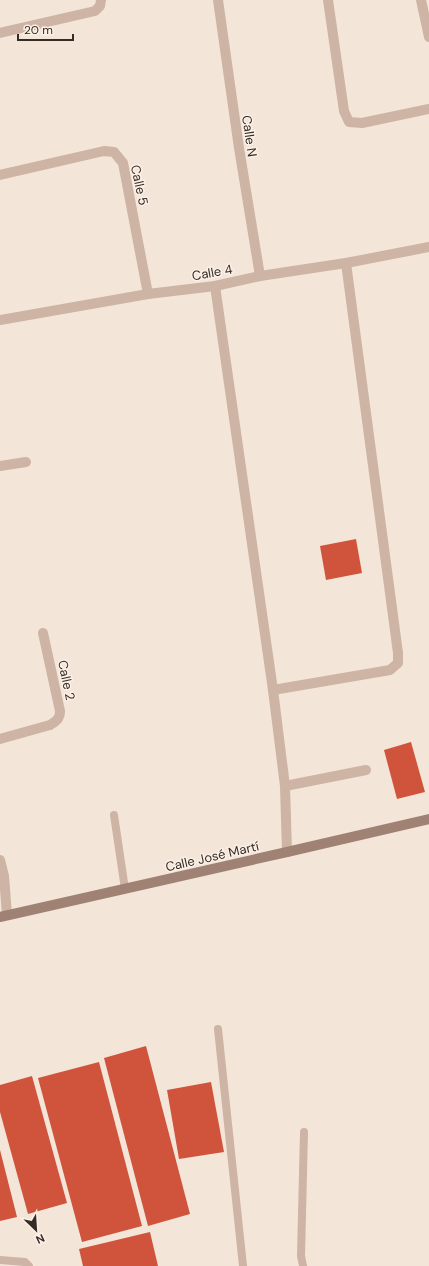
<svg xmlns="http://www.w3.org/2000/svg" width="429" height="1266" font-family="'DM Sans',sans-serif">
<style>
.building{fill:#d0543b}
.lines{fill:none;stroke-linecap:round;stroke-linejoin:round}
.service{stroke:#cdb4a4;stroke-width:8}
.minor{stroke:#cdb4a4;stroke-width:10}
.secondary{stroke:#a08275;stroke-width:10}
.labels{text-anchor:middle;stroke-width:3;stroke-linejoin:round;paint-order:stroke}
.street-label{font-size:13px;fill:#372b26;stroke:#fbf0e6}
</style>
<rect width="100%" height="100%" fill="#f4e5d9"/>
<g class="building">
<polygon points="356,539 362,573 326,580 320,546"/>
<polygon points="411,742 425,792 397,799 384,750"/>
<polygon points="146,1046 190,1214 148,1226 104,1058"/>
<polygon points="99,1062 142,1226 82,1242 38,1078"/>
<polygon points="32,1076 67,1203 28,1214 0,1112 0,1085"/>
<polygon points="211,1082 224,1152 179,1159 167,1090"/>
<polygon points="0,1150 17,1217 0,1221"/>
<polygon points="150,1232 158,1266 83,1266 79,1249"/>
</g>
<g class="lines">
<g class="service">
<polyline points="114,815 125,889"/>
<polyline points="218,1029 243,1266"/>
<polyline points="0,1260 25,1262 29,1266"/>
<polyline points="303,1266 301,1256 304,1132"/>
</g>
<g class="minor">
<polyline points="218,0 239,148 260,276"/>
<polyline points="328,0 344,111 349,122 362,123 429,109"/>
<polyline points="421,0 429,37"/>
<polyline points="0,33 95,11 100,6 101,0"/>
<polyline points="0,175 104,151 114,152 123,163 148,294"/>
<polyline points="215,286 273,690 285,786 287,852"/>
<polyline points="0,320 148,294 215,286 260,276 346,263 429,247"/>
<polyline points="0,466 26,462"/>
<polyline points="273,690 390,670 398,663 398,653 346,263"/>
<path d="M0,739L50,725C56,721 60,719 60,711L43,633"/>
<polyline points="285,786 366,770"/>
<polyline points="0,860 4,876 7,915"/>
</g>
<polyline class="secondary" points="0,917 287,852 429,819"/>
</g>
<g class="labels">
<g class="street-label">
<text transform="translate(250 136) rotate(82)" y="5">Calle N</text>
<text transform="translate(140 185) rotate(78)" y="5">Calle 5</text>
<text transform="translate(212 272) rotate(-10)" y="5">Calle 4</text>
<text transform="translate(67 680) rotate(78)" y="5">Calle 2</text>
<text transform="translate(212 856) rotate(-13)" y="5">Calle José Martí</text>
</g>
</g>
<g transform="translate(36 1230) rotate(155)" stroke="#fbf0e6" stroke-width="3" paint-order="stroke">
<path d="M0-3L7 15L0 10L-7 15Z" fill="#372b26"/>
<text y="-6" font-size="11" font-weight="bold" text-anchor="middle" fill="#372b26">N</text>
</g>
<path d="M18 34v6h55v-6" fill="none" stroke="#372b26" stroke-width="2"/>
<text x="24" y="34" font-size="12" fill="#372b26" stroke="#fbf0e6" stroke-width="3" paint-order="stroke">20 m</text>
</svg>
